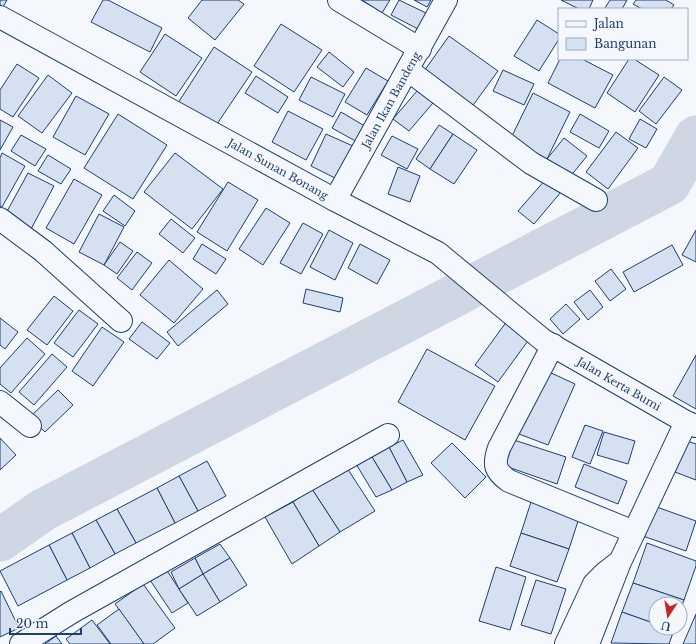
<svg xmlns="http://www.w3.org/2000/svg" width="696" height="644" font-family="'Libre Baskerville',serif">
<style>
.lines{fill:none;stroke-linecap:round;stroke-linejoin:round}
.river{stroke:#cfd7e4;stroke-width:43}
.building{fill:#d5e0f0;stroke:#1d3f73}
.minor-casing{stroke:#1d3f73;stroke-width:24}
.minor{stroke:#f4f7fb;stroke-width:22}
.labels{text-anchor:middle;stroke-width:3;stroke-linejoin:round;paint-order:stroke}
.street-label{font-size:11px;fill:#1d3f73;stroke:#f4f7fb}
</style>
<rect width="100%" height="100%" fill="#f4f7fb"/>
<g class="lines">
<polyline class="river" points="0,540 43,510 669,184 696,137"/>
</g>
<g class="building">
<polygon points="0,0 7,0 3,7 0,5"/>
<polygon points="103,0 108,0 162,28 150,52 91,22"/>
<polygon points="202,0 238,0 244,4 215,40 188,18"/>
<polygon points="362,0 390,0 382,13"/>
<polygon points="399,0 428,14 420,30 391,15"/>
<polygon points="414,0 431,0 427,7"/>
<polygon points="561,0 593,0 589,9 579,9"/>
<polygon points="610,0 627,0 622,9 606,9 605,8"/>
<polygon points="636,0 666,0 674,5 671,9 642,9 633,4"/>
<polygon points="537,20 559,34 559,39 539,71 514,56"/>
<polygon points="281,24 322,50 294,92 254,66"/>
<polygon points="165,34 202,58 176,96 140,72"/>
<polygon points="449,36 498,71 471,108 422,74"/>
<polygon points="214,47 252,72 215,127 178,103"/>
<polygon points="329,52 354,72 343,87 317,67"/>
<polygon points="560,59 582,59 613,75 595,108 548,83"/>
<polygon points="629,59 634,59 659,75 635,112 607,93"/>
<polygon points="17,64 39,78 13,117 0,109 0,90"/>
<polygon points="366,68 388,81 367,115 345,102"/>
<polygon points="503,70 534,84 524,105 493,91"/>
<polygon points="48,75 72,93 42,133 18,116"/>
<polygon points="256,76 288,97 278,113 245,93"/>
<polygon points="311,77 345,94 333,117 299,100"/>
<polygon points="664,77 682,90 656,124 639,111"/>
<polygon points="417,91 433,103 409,131 393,119"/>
<polygon points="533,93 570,112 546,161 509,142"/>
<polygon points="76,96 109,114 85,155 53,137"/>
<polygon points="288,111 323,129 306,160 272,142"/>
<polygon points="341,112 368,128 359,143 332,128"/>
<polygon points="118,114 167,145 133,199 84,168"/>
<polygon points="580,114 609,131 599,148 570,132"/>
<polygon points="640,119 657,129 646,148 629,139"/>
<polygon points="0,120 13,127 0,150"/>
<polygon points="439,125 453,134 430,169 416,159"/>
<polygon points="616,132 638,148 608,189 586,172"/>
<polygon points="326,134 353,146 337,179 311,166"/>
<polygon points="453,134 477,150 454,184 430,169"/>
<polygon points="21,135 46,149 35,166 11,151"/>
<polygon points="392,136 418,149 407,169 381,155"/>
<polygon points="564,138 587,156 569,178 547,159"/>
<polygon points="2,153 25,166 2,207 0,206 0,158"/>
<polygon points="175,153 223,189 192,229 144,192"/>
<polygon points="48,155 71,169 61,184 38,171"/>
<polygon points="398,167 420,176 410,202 388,194"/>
<polygon points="28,173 54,186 31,229 5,215"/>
<polygon points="74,179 102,195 74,244 46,228"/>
<polygon points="546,179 561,192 534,224 518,211"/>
<polygon points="228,182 258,200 227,251 197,232"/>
<polygon points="114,195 135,211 125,226 103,211"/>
<polygon points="266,208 290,223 263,265 239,249"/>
<polygon points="99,214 124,227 104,265 79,252"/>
<polygon points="171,219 195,238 183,253 159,234"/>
<polygon points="303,223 323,234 301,274 280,263"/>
<polygon points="329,230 353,243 335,280 310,267"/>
<polygon points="696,230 696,262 682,255"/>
<polygon points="120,242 133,251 117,274 104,265"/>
<polygon points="202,244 226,259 216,274 193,259"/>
<polygon points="360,244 390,260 377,284 348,268"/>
<polygon points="672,245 683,265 634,292 623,272"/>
<polygon points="137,252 152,263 132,290 117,278"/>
<polygon points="169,260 203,289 174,323 140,295"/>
<polygon points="611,269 626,289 610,301 595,281"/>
<polygon points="306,289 343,298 340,312 303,303"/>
<polygon points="217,290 228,304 178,346 167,332"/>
<polygon points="590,290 603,307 588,320 574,302"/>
<polygon points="54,296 73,311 47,345 27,330"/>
<polygon points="566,304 580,319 563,334 550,319"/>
<polygon points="79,310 98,324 73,357 54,343"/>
<polygon points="0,318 18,332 5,349 0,345"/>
<polygon points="507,321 530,338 498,382 475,365"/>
<polygon points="142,322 170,343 157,359 129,339"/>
<polygon points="102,327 124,342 93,386 72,371"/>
<polygon points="27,338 45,354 11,393 0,384 0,368"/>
<polygon points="427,349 495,386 465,440 398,402"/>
<polygon points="52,354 67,367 34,405 19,392"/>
<polygon points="696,355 696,409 673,396"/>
<polygon points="547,371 575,384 548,445 519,434"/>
<polygon points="58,390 73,405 45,432 30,417"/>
<polygon points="585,425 603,431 590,464 572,457"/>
<polygon points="604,432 635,441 628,464 597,455"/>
<polygon points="0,438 16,455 0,470"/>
<polygon points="403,440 423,475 407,482 389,447"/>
<polygon points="514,440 566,457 557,484 505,466"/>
<polygon points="687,441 696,444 696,480 675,472"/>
<polygon points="452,443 486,477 465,498 431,463"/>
<polygon points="389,447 407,482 392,490 372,457"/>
<polygon points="372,457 392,490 376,497 356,464"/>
<polygon points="207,461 226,496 198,511 179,476"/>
<polygon points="584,464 627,481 618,504 575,487"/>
<polygon points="347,468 375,511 340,532 312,489"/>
<polygon points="179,476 198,511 175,523 157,488"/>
<polygon points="157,488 175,523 136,543 117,509"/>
<polygon points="312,489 340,532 319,546 293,502"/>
<polygon points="293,502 319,546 292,564 265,517"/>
<polygon points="531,502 579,518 569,549 521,533"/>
<polygon points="651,505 696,521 686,551 640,535"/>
<polygon points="117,509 136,543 115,554 96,520"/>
<polygon points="96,520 115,554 90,568 72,533"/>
<polygon points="72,533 90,568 67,580 49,545"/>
<polygon points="521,533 569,549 557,582 510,566"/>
<polygon points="647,543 696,561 696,566 684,600 633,583"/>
<polygon points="220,544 230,558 203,574 195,558"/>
<polygon points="49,545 67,580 18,606 0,571"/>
<polygon points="195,558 203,574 179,589 171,572"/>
<polygon points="230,558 247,585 220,602 203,574"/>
<polygon points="496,567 526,577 510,630 479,621"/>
<polygon points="166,569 188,603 172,613 150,580"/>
<polygon points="203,574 220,602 197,616 179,589"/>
<polygon points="536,580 566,589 551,634 521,625"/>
<polygon points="633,583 684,600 680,611 680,604 656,604 656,624 622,612"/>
<polygon points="143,584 175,628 153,644 144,644 115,604"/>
<polygon points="1,591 19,628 0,637 0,592"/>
<polygon points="119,609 144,644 111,644 97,625"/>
<polygon points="622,612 656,624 656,628 669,628 674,630 669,644 611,643"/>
<polygon points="696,614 696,644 683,644"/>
<polygon points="92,620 110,644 70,644 66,639"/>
<polygon points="56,636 62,644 45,644"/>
</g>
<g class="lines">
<g class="minor-casing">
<g id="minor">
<polyline points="339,0 420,49"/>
<polyline points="0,17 335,200 438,253 543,340 686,422 696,426"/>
<polyline points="408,70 531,163 596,200"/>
<polyline points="335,200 446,0"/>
<polyline points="0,219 43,251 121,321"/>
<path d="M553,345L499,448C493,465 495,471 509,481L634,532"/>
<polyline points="0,402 30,426"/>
<polyline points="21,644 72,612 388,435"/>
<polyline points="566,644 594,584 605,573 618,563"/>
<polyline points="588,644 620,562 686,422"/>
</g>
</g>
<use href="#minor" class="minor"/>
</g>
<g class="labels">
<g class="street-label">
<text transform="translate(391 100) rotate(-61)" y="4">Jalan Ikan Bandeng</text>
<text transform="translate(278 169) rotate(29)" y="4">Jalan Sunan Bonang</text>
<text transform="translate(619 384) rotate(30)" y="4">Jalan Kerta Bumi</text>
</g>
</g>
<rect x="558" y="8" width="130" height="52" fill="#f4f7fb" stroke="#9eadc5"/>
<rect x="566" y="21" width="20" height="6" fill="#f4f7fb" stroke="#9eadc5"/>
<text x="594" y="28" font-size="12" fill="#1d3f73">Jalan</text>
<rect x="566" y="38" width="20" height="12" fill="#d5e0f0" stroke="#9eadc5"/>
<text x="594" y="48" font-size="12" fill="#1d3f73">Bangunan</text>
<g transform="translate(668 616) rotate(192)"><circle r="19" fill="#f4f7fb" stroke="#9eadc5"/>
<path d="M0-3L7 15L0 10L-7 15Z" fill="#c62828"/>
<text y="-6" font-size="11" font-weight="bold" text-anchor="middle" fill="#1d3f73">U</text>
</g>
<path d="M10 628v6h71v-6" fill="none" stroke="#1d3f73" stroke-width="2"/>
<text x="16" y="628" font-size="12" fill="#1d3f73" stroke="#f4f7fb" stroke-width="3" paint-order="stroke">20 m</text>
</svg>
